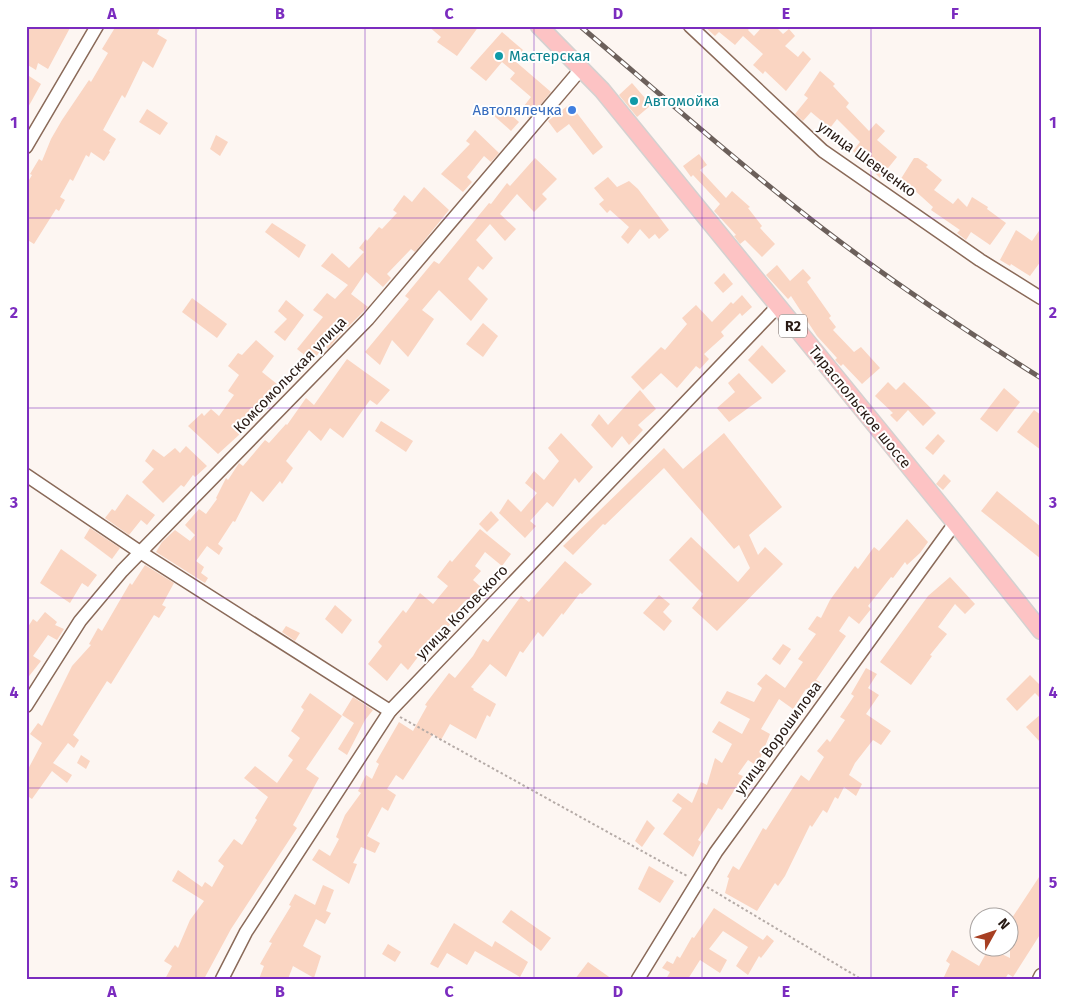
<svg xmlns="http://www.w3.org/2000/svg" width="1067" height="1005" font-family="'Fira Sans',sans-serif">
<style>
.building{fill:#fad5c2}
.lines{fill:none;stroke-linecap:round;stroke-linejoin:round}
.minor-casing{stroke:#8a6a59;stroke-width:15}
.major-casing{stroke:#d4d1d0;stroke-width:19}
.path{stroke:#b5aba7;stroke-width:2;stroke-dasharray:2.5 2.5;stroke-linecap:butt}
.minor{stroke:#fff;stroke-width:12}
.major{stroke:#fdc3c4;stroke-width:16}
.rail-casing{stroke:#6c605b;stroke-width:5}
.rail{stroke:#fff;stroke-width:3;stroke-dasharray:9;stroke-linecap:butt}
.grid{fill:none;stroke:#7b2cbf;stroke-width:1;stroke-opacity:0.55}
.culture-dot{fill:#0f9aa8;stroke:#fff;stroke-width:2}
.shop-dot{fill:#3f7fe0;stroke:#fff;stroke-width:2}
.labels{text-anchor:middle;stroke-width:4;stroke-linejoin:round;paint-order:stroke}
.shield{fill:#fff;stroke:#685f5a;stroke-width:1}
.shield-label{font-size:14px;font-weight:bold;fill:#281a14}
.culture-label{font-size:15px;fill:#0d838f;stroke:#fff;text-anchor:start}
.shop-label{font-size:15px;fill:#366cbe;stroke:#fff;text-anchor:end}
.street-label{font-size:15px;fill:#281a14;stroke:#fff}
.neatline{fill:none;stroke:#7b2cbf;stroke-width:2}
.grid-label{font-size:16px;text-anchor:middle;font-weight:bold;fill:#7b2cbf}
</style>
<rect width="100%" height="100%" fill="#fdf6f2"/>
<g class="building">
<polygon points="29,26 71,26 48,69 38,63 36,70 26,64 26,32"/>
<polygon points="116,26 161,26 157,34 167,40 153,68 143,61 125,98 122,95 103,130 116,139 109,151 110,152 104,161 91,152 89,157 86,155 73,181 70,179 60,197 65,200 59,211 56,209 34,244 26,239 26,185 32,175 30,174 39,159 42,161 51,139 62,120 89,80 91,82 108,53 102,49"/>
<polygon points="428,26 479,26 457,56 437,42 441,37"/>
<polygon points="704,26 751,26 748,30 754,36 763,26 775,26 783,34 789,29 795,36 785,46 798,57 803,51 811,59 786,91 765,71 763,74 753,65 763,54 743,36 735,45 719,32 715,36"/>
<polygon points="502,32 523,50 515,61 551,92 529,118 520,111 531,97 510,79 515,73 502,62 486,81 470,68"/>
<polygon points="820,71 835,84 833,86 849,103 846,107 869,131 876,123 885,131 877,140 897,157 880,178 853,151 860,142 837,119 830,128 811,112 803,121 795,114 808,98 804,95"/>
<polygon points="26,74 41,84 26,111"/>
<polygon points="632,83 651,105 637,117 619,95"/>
<polygon points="570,104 603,147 593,155 569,124 557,133 548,121"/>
<polygon points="501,106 519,122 511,131 493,115"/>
<polygon points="147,109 168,123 160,135 139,122"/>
<polygon points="475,130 499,153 491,162 484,156 467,177 472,182 463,192 441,174 470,144 466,141"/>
<polygon points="216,135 228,142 220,156 210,149"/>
<polygon points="699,154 707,165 700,170 726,198 732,191 750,207 748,208 762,226 760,228 775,244 762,257 745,240 740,244 734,236 736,235 714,211 720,204 693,175 691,177 683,166"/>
<polygon points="535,158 557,179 542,194 547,199 534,212 517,194 500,214 516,229 505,241 490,224 476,240 493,258 483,270 478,266 468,279 488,299 471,321 439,290 422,310 434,319 408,357 392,340 380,365 365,352 409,299 405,296 434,261 439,264 489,203 491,204 507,183 510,186"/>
<polygon points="914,158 918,158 928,165 926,167 942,180 934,190 953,204 958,198 967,207 972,197 988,207 987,209 1006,223 990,245 971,232 966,240 957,233 960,230 931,210 933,207 912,188 908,194 897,185"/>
<polygon points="608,177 617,187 629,181 638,189 669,230 659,239 655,234 649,239 640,229 628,244 621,237 629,227 610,210 607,213 599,204 604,200 594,188"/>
<polygon points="424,187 449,210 415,252 411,249 387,274 391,278 383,287 366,272 351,294 368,307 348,327 347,326 328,349 325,346 312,361 297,349 323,317 313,310 327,293 335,299 348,285 321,266 332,253 349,268 364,252 359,248 366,239 367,241 379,227 382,229 397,213 393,210 404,195 412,202"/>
<polygon points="272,223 306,245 299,258 265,232"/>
<polygon points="1041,228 1041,261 1030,276 1011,264 1010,266 1000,260 1016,230 1032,241"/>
<polygon points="777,265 790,281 803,269 811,278 807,282 831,316 829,318 836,327 833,330 854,352 861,347 880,368 862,384 843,364 841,366 835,360 837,358 817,336 791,296 788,299 766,275"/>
<polygon points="724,273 733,284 723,293 714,283"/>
<polygon points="742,295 752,307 742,316 740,313 721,332 724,336 704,354 709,359 700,369 696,366 677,388 661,373 643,390 631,377 661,347 665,350 687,324 682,318 696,305 712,322 731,302 733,304"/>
<polygon points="192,298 227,324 217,338 182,312"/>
<polygon points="286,300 304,315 285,341 274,332 287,319 278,311"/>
<polygon points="483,323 498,336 483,357 466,344"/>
<polygon points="256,340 274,356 262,372 282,388 261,413 258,411 240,434 218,454 188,426 202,413 204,416 211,409 219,416 234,395 228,391 239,375 228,366 238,353 242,355"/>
<polygon points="762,345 786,371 772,384 748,360"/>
<polygon points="347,359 390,390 377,405 370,400 343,438 330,428 321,441 309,430 286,461 293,468 282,484 280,481 263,502 251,491 235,522 233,521 218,544 223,548 219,555 207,546 196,561 204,567 201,573 208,578 205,583 156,552 162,542 175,530 190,541 195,535 185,525 199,509 206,514 217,499 216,498 226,478 228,480 239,463 243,466 265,440 269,443 286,424 287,425 306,398 314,405"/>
<polygon points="739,373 762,398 729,422 717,408 735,392 728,383"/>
<polygon points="888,382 896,390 904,382 936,413 923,426 908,410 897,422 890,415 893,413 875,396"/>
<polygon points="1004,388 1020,402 997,432 980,419"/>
<polygon points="640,390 656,409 638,425 643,430 629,445 622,436 612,448 591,425 599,414 608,425"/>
<polygon points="1034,410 1041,415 1041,450 1017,432"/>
<polygon points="381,421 413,441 406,452 375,431"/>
<polygon points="561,433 593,467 579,483 575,478 553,507 547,502 530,521 536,526 525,538 499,513 508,499 521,512 537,493 525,483 534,471 544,480 559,461 548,448"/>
<polygon points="724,433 782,507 749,535 758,555 765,547 783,564 717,631 692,608 703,594 669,560 691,537 738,582 750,568 739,545 734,549 664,468 605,525 603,524 573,555 563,546 664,448 683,469"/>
<polygon points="938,434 945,441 933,455 925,448"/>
<polygon points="186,446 207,466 195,477 193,475 184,487 181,485 163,503 142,482 154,469 145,461 153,449 164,457 175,448 180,453"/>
<polygon points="944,474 951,481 943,490 936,484"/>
<polygon points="997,491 1041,527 1041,559 981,511"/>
<polygon points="127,494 155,515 147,525 141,520 129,535 105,518 112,509 115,511"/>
<polygon points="491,511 499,520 487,532 479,524"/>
<polygon points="907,519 928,542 920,553 907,565 905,562 893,578 891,577 868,606 871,609 859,624 849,616 839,631 846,636 816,680 820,682 812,694 806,689 793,709 779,699 761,729 770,734 757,766 748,760 738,774 743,776 722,810 718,808 698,840 701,842 693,857 663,834 682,808 672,801 678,793 692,803 701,782 707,785 715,758 722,763 732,744 712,732 719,721 742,734 750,719 720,703 727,691 754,702 762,688 757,684 766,674 785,688 803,662 798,659 816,634 808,629 817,616 821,618 830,600 855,566 858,569 874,547 879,551"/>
<polygon points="90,528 120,548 112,559 84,538"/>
<polygon points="480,529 511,554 502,566 485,552 475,566 481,571 473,580 481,587 468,604 465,601 450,618 453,621 441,635 437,632 408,670 401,663 387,681 368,664 382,646 378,642 403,610 406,613 420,593 433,604 448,586 437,577 450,560 452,562"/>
<polygon points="61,549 97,575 88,587 82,583 70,603 40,583"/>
<polygon points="565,561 592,584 582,594 580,593 563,615 562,613 543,637 538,632 523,653 520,651 506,677 490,664 471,687 474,689 473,690 496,704 490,717 487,715 476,739 450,724 441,740 433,734 403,780 396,775 387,789 396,795 388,811 382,807 367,836 380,843 375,853 361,847 353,863 357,864 349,884 312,860 319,849 330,856 339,839 336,837 345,815 361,793 358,791 366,775 372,779 379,764 376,762 399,722 413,731 427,706 425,705 427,702 449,673 455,678 473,656 483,639 488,642 521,596 529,602"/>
<polygon points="145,565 174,583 162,605 166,607 159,618 154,615 111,684 107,681 73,735 79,740 74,748 68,743 53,763 72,775 67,783 52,771 32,799 26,795 26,773 42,743 30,734 38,723 42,726 72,666 91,645 89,644 98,628 102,631 130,583 132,585"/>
<polygon points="950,577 975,604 965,614 955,604 938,627 947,634 930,655 932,656 911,685 880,662 928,596"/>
<polygon points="659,595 670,604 663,612 672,621 664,631 643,613"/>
<polygon points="335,605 352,620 342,634 325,619"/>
<polygon points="45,612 57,622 55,625 64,629 57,640 48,635 33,656 41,661 26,680 26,630 33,619 37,622"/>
<polygon points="286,626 300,633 295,641 282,632"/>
<polygon points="783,644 791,649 780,665 772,659"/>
<polygon points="866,668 877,674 868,688 879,695 866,714 891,731 881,745 873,740 855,763 849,775 862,784 856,796 844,787 838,799 835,797 827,813 823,810 812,827 810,825 785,876 778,886 775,883 757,911 725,893 729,878 727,877 733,866 739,870 763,828 766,830 801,775 809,781 824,757 817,751 827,739 830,742 845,720 840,717 854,696 851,694"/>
<polygon points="1030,675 1041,686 1041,699 1035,693 1017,711 1006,699"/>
<polygon points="310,693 342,716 306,769 319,778 293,825 297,828 231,929 204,979 165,979 172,966 164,961 175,945 178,948 190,920 204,901 172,881 178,870 202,887 205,882 212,887 224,866 218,861 234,839 242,845 257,820 255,818 268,797 244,778 255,766 277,783 293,760 288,756 300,738 291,731 304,710 301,707"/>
<polygon points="353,697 373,710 365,720 347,755 338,749 354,723 342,715"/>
<polygon points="1041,714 1041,743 1026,727"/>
<polygon points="81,755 90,761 86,769 77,763"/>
<polygon points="647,820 655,828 642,847 635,841"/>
<polygon points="649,866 674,881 660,903 638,889"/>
<polygon points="1041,874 1041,933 1013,977 1008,974 1005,979 943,979 950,964 946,961 952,950 979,966 989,948 1010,958 1010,921"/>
<polygon points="323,885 334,890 326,911 331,913 325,924 316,919 303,946 321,956 314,978 293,966 288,979 259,979 264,966 260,964 272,943 269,942 291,906 289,905 295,894 315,905"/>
<polygon points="714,908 763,940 767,935 774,941 761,958 759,956 748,975 736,966 748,947 723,931 709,949 727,960 720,973 700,960 688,979 666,979 670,972 662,968 667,961 673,964 677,956 680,958 692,937 694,938"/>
<polygon points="511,910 551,938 541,951 502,922"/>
<polygon points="454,923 492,947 495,941 528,962 520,977 475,951 467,965 447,953 438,968 430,964"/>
<polygon points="388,944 401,952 395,962 382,954"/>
<polygon points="588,962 612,979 575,979"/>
</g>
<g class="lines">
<g class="minor-casing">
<g id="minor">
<polyline points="690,26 823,151 980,260 1041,298"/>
<polyline points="26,147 97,26"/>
<polyline points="26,475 140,552 390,711"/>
<polyline points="26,706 80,621 122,571 368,319 581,69"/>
<polyline points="222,979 246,932 390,711 777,307"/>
<polyline points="638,979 716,852 955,523"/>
<polyline points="1039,979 1041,975"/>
</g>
</g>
<g class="major-casing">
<polyline id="major" points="539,26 602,90 955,523 1041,631"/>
</g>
<g class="path">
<polyline points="400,717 687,876"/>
<polyline points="707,887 861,979"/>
</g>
<use href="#minor" class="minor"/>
<use href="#major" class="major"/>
<g class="rail-casing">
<path id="rail" d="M580,26C660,94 739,164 822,228C892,282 966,331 1041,378"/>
</g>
<use href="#rail" class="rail"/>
</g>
<path class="grid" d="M196,26V979M365,26V979M534,26V979M702,26V979M871,26V979M26,218H1041M26,408H1041M26,598H1041M26,788H1041"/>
<g class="culture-dot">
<circle cx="499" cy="56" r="5"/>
<circle cx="634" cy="101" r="5"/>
</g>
<circle class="shop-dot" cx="572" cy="110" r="5"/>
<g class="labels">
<rect class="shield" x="779" y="314.5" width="28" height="23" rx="4"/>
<g class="shield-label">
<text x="793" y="331">R2</text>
</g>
<g class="culture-label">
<text x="509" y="61">Мастерская</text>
<text x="644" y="106">Автомойка</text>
</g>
<g class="shop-label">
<text x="562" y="115">Автолялечка</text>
</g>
<g class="street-label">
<text transform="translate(867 159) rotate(36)" y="5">улица Шевченко</text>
<text transform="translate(290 375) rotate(-46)" y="5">Комсомольская улица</text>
<text transform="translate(860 407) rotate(51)" y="5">Тираспольское шоссе</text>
<text transform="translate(462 612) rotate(-46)" y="5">улица Котовского</text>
<text transform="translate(778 738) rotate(-54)" y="5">улица Ворошилова</text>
</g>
</g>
<rect width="1067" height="1005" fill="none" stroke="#ffffff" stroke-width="55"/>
<g transform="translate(994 932) rotate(50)"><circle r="24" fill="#ffffff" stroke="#a9a3a1"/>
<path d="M0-4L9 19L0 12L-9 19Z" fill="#a73f22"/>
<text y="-8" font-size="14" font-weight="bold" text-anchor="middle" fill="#281a14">N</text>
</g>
<rect x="28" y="28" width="1012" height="950" class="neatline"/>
<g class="grid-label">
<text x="112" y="19">A</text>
<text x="280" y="19">B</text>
<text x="449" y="19">C</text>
<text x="618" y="19">D</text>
<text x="786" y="19">E</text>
<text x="955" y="19">F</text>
<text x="14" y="128">1</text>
<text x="1053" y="128">1</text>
<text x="14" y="318">2</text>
<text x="1053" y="318">2</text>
<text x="14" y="508">3</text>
<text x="1053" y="508">3</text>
<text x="14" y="698">4</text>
<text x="1053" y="698">4</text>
<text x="14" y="888">5</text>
<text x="1053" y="888">5</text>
<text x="112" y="997">A</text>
<text x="280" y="997">B</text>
<text x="449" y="997">C</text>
<text x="618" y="997">D</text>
<text x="786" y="997">E</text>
<text x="955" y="997">F</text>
</g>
</svg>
